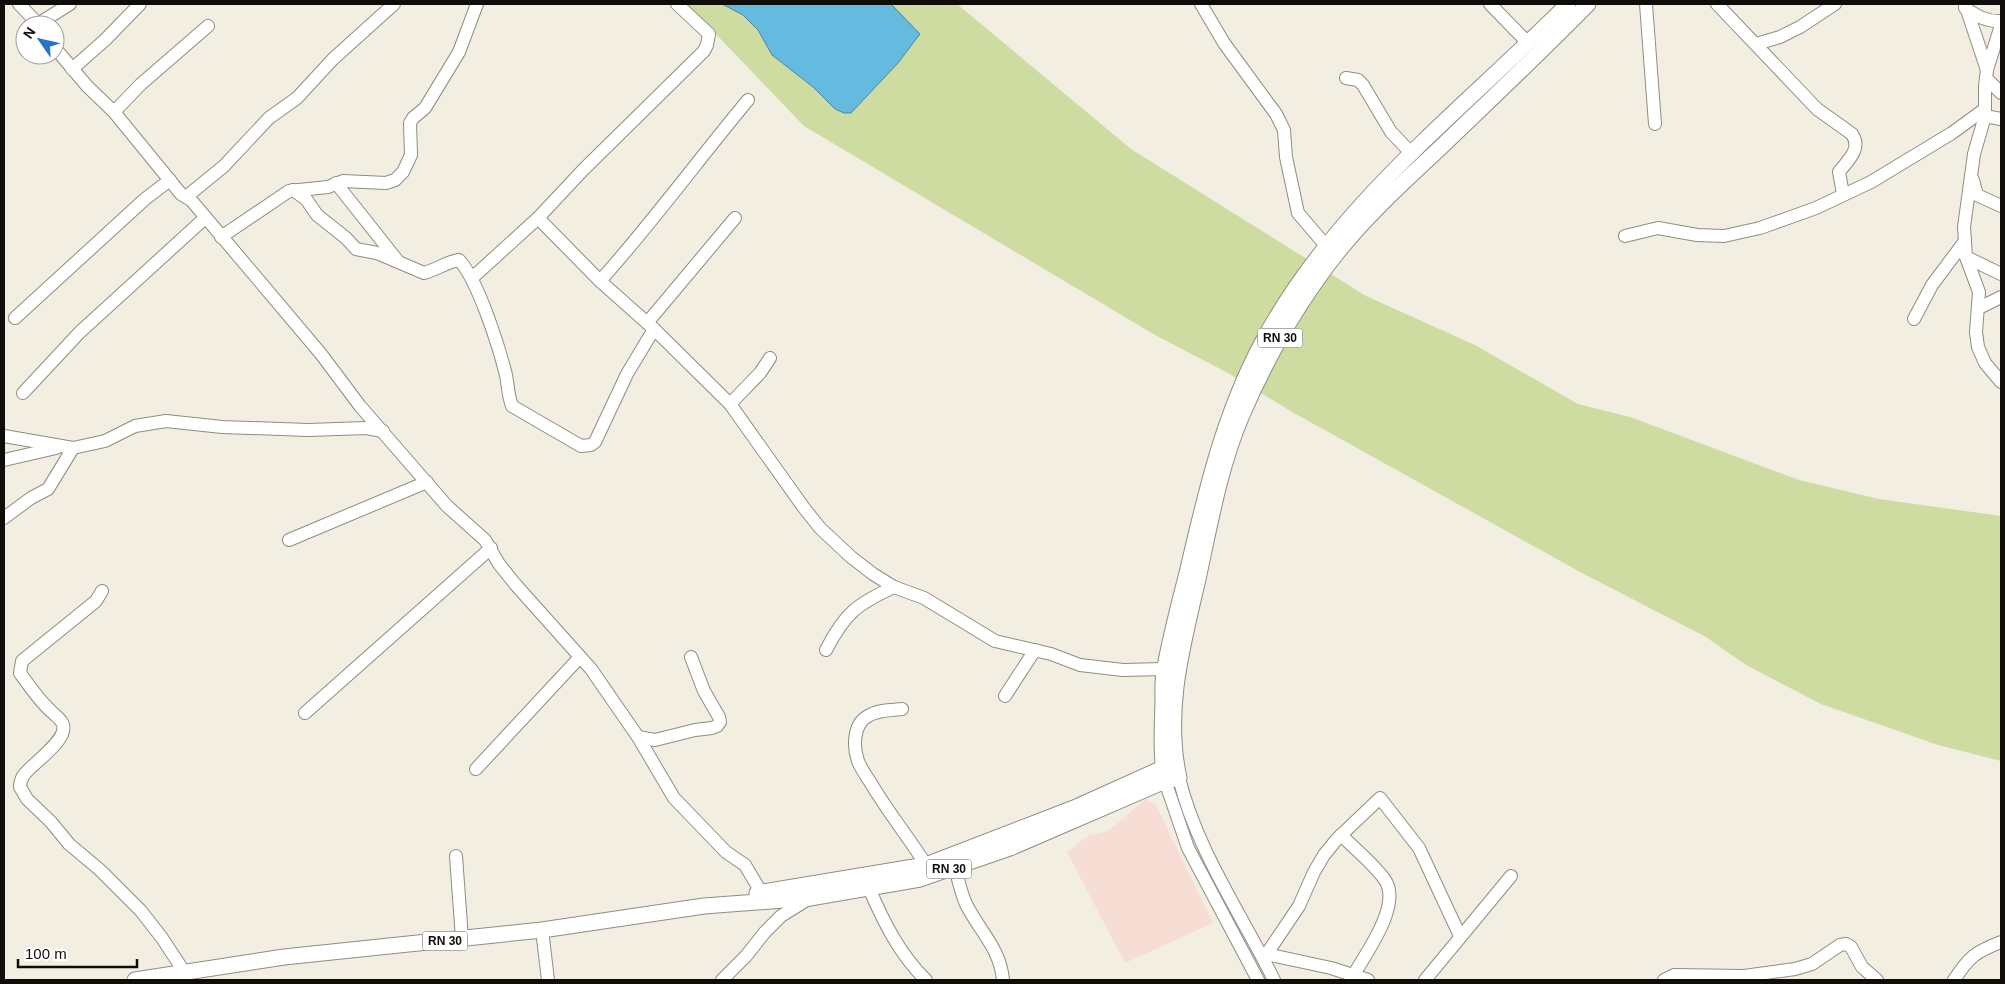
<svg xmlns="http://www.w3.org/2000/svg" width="2005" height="984" font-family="Helvetica,sans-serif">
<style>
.education{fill:#f7ded5}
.green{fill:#cedca2}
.water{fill:#64bbdf;stroke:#4a879f}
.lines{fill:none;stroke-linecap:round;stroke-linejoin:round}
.minor-casing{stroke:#908c82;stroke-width:14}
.major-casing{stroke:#908c82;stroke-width:17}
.minor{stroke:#fff;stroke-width:12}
.major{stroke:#fff;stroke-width:15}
.labels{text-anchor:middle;stroke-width:4;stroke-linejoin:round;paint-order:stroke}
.shield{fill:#fff;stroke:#575653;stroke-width:1}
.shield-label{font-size:12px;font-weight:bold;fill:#0f0d09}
</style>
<rect width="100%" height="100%" fill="#f2eee2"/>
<polygon class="education" points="1146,799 1156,805 1213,923 1125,963 1067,852 1089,835 1108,831"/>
<polygon class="green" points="687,4 722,4 743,15 758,30 772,55 813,87 822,97 851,112 898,63 919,34 891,4 957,4 1131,149 1366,296 1475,345 1578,404 1630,417 1799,480 1879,499 2001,516 2001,761 1938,745 1821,704 1746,665 1706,637 1580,572 1294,413 1228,373 1155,335 804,126"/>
<polygon class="water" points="722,4 891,4 920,34 898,63 851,113 844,113 835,109 813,87 772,55 758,30 743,15"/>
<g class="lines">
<g class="minor-casing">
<g id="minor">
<polyline points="19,4 39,25"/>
<polyline points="1201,4 1224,43 1276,114 1284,130 1286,157 1298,213 1327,247"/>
<polyline points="1490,4 1528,43"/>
<polyline points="1646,4 1655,124"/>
<path d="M1717,4L1817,109L1852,134C1862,149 1848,160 1839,172L1843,194"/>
<polyline points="1965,4 1987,70"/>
<path d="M1965,8C1977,16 1987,22 2001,21"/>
<polyline points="38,24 70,4"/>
<polyline points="2001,25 1987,70 1985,86 1985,116 1974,154 1964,227 1966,257 1979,292 1976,332 1978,347 1985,363 2001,382"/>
<polyline points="1756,44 1780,37 1800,27 1835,4"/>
<polyline points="55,48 87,86 114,112 181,194 191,200 321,354 360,406 447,506 485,540 499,564 515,584 591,669 638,737 674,798 726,852 745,865 761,892"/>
<polyline points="72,69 105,40 140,4"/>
<polyline points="1346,78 1358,80 1363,85 1391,132 1412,154"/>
<polyline points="1986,78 2001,93"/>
<polyline points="114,112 141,84 208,26"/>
<polyline points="1985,116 2001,119"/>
<polyline points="1973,180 1977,195 2001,206"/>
<polyline points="336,183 397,260"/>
<path d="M293,190L306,199L317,215L346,238L356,249L377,253L424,273C436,270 446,262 459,260C478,280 499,347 506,375C508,385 508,396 512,406L581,446L591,445L595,442L627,374L654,329"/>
<polyline points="186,197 224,166 269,118 297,98 333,59 394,4"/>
<polyline points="538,218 600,281 654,329 730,404 804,508 820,528 851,557 873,574 894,587 924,598 995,641 1051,654 1080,665 1123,670 1164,669"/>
<polyline points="1625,236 1658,228 1697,235 1724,236 1760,228 1816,208 1871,182 1952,133 1985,109"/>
<polyline points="221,237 289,191 328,187 343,181 386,183 395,180 403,172 411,155 410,123 413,118 425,108 459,52 477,4"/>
<polyline points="1966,257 2001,274"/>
<polyline points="472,278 538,218 583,170 704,51 707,45 709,34 677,4"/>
<path d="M600,281C652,223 698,160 748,100"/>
<polyline points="1979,308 2001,297"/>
<polyline points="15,318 145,199 170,180"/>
<polyline points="1914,319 1932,285 1965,241"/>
<polyline points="647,323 735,218"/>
<polyline points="23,393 80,332 205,218"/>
<polyline points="730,404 760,373 770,358"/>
<polyline points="4,436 73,448 105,441 135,426 166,421 222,427 308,430 366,428 383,431"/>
<polyline points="4,460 56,448"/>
<polyline points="4,518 31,498 48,489 73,448"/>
<polyline points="289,540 427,482"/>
<path d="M102,591L96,601L22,661L20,673C30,687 40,702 53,713C56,716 62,720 63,725C68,741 30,765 23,776C21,780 20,784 20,787L27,799L51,822L69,844L100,870L141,911L162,938L185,973"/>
<path d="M826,650C845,613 857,604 894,587"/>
<polyline points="1005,696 1035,650"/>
<path d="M902,709C891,710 877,710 868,716C853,724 853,747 858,761C861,769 867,777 872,785C888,812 909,838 926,865"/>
<polyline points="305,713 491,548"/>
<polyline points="638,737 655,740 695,730 712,728 717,726 720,722 719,717 704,691 691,657"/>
<polyline points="476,769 580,657"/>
<path d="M1179,778C1197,851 1241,913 1274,980"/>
<polyline points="1165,781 1188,848 1258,980"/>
<path d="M1341,835C1354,848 1375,865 1385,880C1402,905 1366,953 1353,976"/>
<polyline points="456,856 462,939"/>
<path d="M955,867C958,879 961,893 966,904C980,932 1000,948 1003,980"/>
<path d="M869,888C883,921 900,955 926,980"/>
<polyline points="542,930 548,980"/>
<polyline points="1261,953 1331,968 1368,980"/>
<polyline points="1266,955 1299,906 1314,872 1324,855 1337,839 1380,798 1419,848 1460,936"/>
<polyline points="722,980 746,956 765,932 781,916 810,898"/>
<polyline points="1425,980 1511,876"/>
<polyline points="1664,980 1674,975 1744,976 1795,969 1812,964 1840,945 1846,944 1851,947 1862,967 1877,980"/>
<path d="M1954,980C1969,957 1975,952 2001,942"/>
</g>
</g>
<g class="major-casing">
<g id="major">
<path d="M1165,781C1161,755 1162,730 1163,703C1163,691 1162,678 1165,667C1171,634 1180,601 1188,569C1206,491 1224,414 1262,343C1334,207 1461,111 1568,4"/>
<polyline points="757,893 926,865 1074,808 1163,768 1172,766"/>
<path d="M135,980L284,957L542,930L704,906L810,898L920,879L1010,848L1165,781L1179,778C1164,710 1183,644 1198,579C1210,524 1220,466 1242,415C1267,357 1298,302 1337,253C1368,214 1404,182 1440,148C1490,100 1540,53 1588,4"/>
</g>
</g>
<use href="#minor" class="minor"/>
<use href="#major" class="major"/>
</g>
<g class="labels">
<g class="shield">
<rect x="1257.5" y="328.5" width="45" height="19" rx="4"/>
<rect x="926.5" y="859.5" width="45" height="19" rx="4"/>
<rect x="422.5" y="931.5" width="45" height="19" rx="4"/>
</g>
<g class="shield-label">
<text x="1280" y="342">RN 30</text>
<text x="949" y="873">RN 30</text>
<text x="445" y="945">RN 30</text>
</g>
</g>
<rect width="2005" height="984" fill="none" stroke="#0f0d09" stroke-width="10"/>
<g transform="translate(40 40) rotate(304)"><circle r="24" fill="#ffffff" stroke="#9f9e9d"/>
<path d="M0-4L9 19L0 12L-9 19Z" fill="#2675c4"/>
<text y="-8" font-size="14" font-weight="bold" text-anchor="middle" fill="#0f0d09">N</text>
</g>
<path d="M18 959v8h119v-8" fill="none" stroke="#0f0d09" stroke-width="2.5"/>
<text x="25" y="959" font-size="15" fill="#0f0d09" stroke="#ffffff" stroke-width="4" paint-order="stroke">100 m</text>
</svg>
